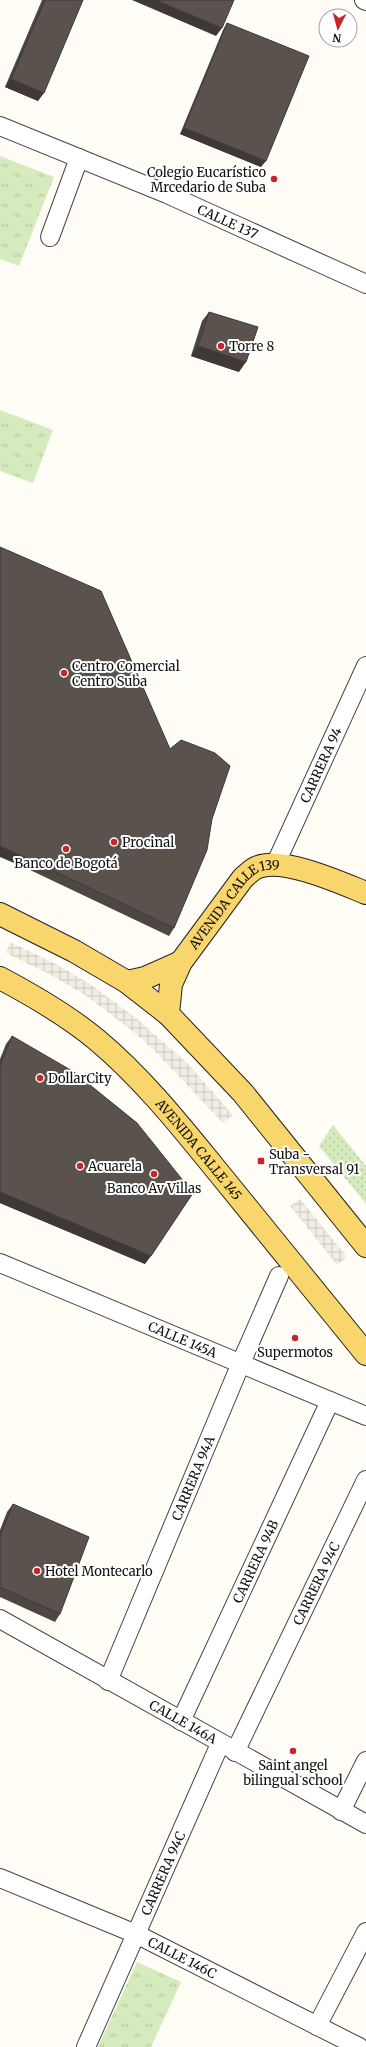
<svg xmlns="http://www.w3.org/2000/svg" width="366" height="2047" font-family="Merriweather,serif">
<style>
.grass{fill:url(#grass-dots)}
.park{fill:url(#park-tufts)}
.plaza{fill:url(#plaza-grid)}
.lines{fill:none;stroke-linecap:round;stroke-linejoin:round}
.minor-casing{stroke:#444;stroke-width:20}
.major-casing{stroke:#222;stroke-width:24}
.minor{stroke:#fff;stroke-width:18}
.major{stroke:#f9d66b;stroke-width:22}
.wall{fill:#4d4742}
.shaded-wall{fill:#3f3936}
.building{fill:#5a524d;stroke:#3f3936}
.poi-dot{fill:#c4262e;stroke:#fff;stroke-width:1.5}
.labels{text-anchor:middle;stroke-width:4;stroke-linejoin:round;paint-order:stroke}
.poi-label{font-size:13px;fill:#111;stroke:#fff;text-anchor:start}
.street-label{font-size:13px;fill:#111;stroke:#fff}
</style>
<defs>
<pattern id="grass-dots" width="8" height="8" patternUnits="userSpaceOnUse"><rect width="8" height="8" fill="#d5ebbd"/><path d="M2 2h.1M6 6h.1" fill="none" stroke="#b6c8a1" stroke-width="1.8" stroke-linecap="round"/></pattern>
<pattern id="park-tufts" width="24" height="20" patternUnits="userSpaceOnUse"><rect width="24" height="20" fill="#d5ebbd"/><path d="M3 7l-1-3M5 7V3M7 7l1-3M15 17l-1-3M17 17v-4M19 17l1-3" fill="none" stroke="#b6c8a1"/></pattern>
<pattern id="plaza-grid" width="8" height="8" patternUnits="userSpaceOnUse"><rect width="8" height="8" fill="#f1ede2"/><path d="M0 4h8M4 0v8" fill="none" stroke="#cecac1"/></pattern>
</defs>
<rect width="100%" height="100%" fill="#fffdf5"/>
<polygon class="grass" points="333,1125 366,1166 366,1204 319,1146"/>
<g class="park">
<polygon points="0,156 54,177 19,266 0,259"/>
<polygon points="0,410 53,430 33,483 0,471"/>
<polygon points="137,1962 181,1982 151,2047 98,2047"/>
</g>
<g class="plaza">
<polygon points="10,942 54,963 90,984 136,1018 187,1063 233,1115 223,1123 153,1049 130,1029 85,995 49,974 6,953"/>
<polygon points="300,1199 347,1257 337,1265 290,1206"/>
</g>
<g class="lines">
<g class="minor-casing">
<g id="minor">
<polyline points="364,0 366,1"/>
<path id="s1" d="M0,126L167,194L366,284"/>
<polyline points="50,237 79,158"/>
<path id="s2" d="M275,865L366,666"/>
<path id="s3" d="M0,1263L366,1416"/>
<path id="s4" d="M0,1619L366,1824"/>
<path id="s5" d="M108,1681L241,1363L279,1276"/>
<path id="s6" d="M181,1721L330,1401"/>
<path id="s7" d="M235,1752L366,1480"/>
<polyline points="341,1811 366,1761"/>
<path id="s8" d="M0,1878L136,1934L359,2047"/>
<polyline points="317,2026 366,1932"/>
<path id="s9" d="M86,2047L220,1744"/>
</g>
</g>
<g class="major-casing">
<g id="major">
<polyline points="0,914 74,951 127,982 168,1014 243,1093 366,1246"/>
<path id="s10" d="M0,978C34,996 67,1015 97,1040C146,1081 186,1133 227,1183C273,1240 320,1297 366,1354"/>
<polyline points="127,982 145,978 181,962"/>
<path id="s11" d="M168,1014L171,984L181,962L243,878C248,874 252,869 258,867C284,857 341,883 366,893"/>
</g>
</g>
<use href="#minor" class="minor"/>
<use href="#major" class="major"/>
</g>
<g class="wall">
<polygon points="42,0 83,0 38,101 5,87"/>
<polygon points="227,23 261,167 180,134 223,30"/>
<polygon points="209,312 239,372 191,356 202,321"/>
<polygon points="0,547 174,928 169,936 28,869"/>
<polygon points="12,1036 145,1264 0,1203 0,1059 6,1044"/>
<polygon points="13,1504 60,1614 55,1622 0,1597 0,1530 7,1512"/>
</g>
<g class="shaded-wall">
<polygon points="132,0 156,0 222,28 216,36"/>
<polygon points="11,79 44,93 38,101 5,87"/>
<polygon points="184,128 266,161 261,167 180,134"/>
<polygon points="198,346 246,362 239,372 191,356"/>
<polygon points="0,846 33,861 28,869 0,857"/>
<polygon points="0,1192 151,1256 145,1264 0,1203"/>
</g>
<g class="building">
<polygon points="45,0 83,0 44,93 11,79"/>
<polygon points="156,0 234,0 222,28"/>
<polygon points="227,23 309,56 266,161 184,128"/>
<polygon points="209,312 258,327 246,362 198,346"/>
<polygon points="0,547 101,591 170,749 181,740 215,753 230,766 212,819 207,850 174,928 33,861 0,846"/>
<polygon points="12,1036 74,1072 137,1123 193,1193 151,1256 0,1192 0,1066"/>
<polygon points="13,1504 89,1537 60,1614 0,1587 0,1536"/>
</g>
<g class="poi-dot">
<circle cx="274" cy="179" r="4"/>
<circle cx="221" cy="346" r="4"/>
<circle cx="64" cy="673" r="4"/>
<circle cx="114" cy="842" r="4"/>
<circle cx="66" cy="849" r="4"/>
<circle cx="40" cy="1078" r="4"/>
<rect x="257" y="1157" width="8" height="8" rx="2"/>
<circle cx="80" cy="1166" r="4"/>
<circle cx="154" cy="1174" r="4"/>
<circle cx="295" cy="1338" r="4"/>
<circle cx="37" cy="1571" r="4"/>
<circle cx="293" cy="1751" r="4"/>
</g>
<g class="labels">
<g class="poi-label">
<text x="266" y="177" text-anchor="end">Colegio Eucarístico<tspan x="266" dy="15">Mrcedario de Suba</tspan></text>
<text x="229" y="351">Torre 8</text>
<text x="72" y="671">Centro Comercial<tspan x="72" dy="15">Centro Suba</tspan></text>
<text x="122" y="847">Procinal</text>
<text x="66" y="868" text-anchor="middle">Banco de Bogotá</text>
<text x="48" y="1083">DollarCity</text>
<text x="269" y="1159">Suba -<tspan x="269" dy="15">Transversal 91</tspan></text>
<text x="88" y="1171">Acuarela</text>
<text x="154" y="1193" text-anchor="middle">Banco Av Villas</text>
<text x="295" y="1357" text-anchor="middle">Supermotos</text>
<text x="45" y="1576">Hotel Montecarlo</text>
<text x="293" y="1770" text-anchor="middle">Saint angel<tspan x="293" dy="15">bilingual school</tspan></text>
</g>
<g class="street-label">
<text dy="5" stroke="none"><textPath href="#s1" startOffset="247">CALLE 137</textPath></text>
<text dy="5" stroke="none"><textPath href="#s2" startOffset="110">CARRERA 94</textPath></text>
<text dy="5" stroke="none"><textPath href="#s11" startOffset="136">AVENIDA CALLE 139</textPath></text>
<text dy="5" stroke="none"><textPath href="#s10" startOffset="265">AVENIDA CALLE 145</textPath></text>
<text dy="5" stroke="none"><textPath href="#s3" startOffset="198">CALLE 145A</textPath></text>
<text dy="5" stroke="none"><textPath href="#s5" startOffset="220">CARRERA 94A</textPath></text>
<text dy="5" stroke="none"><textPath href="#s6" startOffset="176">CARRERA 94B</textPath></text>
<text dy="5" stroke="none"><textPath href="#s7" startOffset="187">CARRERA 94C</textPath></text>
<text dy="5" stroke="none"><textPath href="#s4" startOffset="210">CALLE 146A</textPath></text>
<text dy="5" stroke="none"><textPath href="#s9" startOffset="190">CARRERA 94C</textPath></text>
<text dy="5" stroke="none"><textPath href="#s8" startOffset="199">CALLE 146C</textPath></text>
</g>
</g>
<g transform="translate(338 28) rotate(186)"><circle r="19" fill="#ffffff" stroke="#a0a0a0"/>
<path d="M0-3L7 15L0 10L-7 15Z" fill="#c4262e"/>
<text y="-6" font-size="11" font-weight="bold" text-anchor="middle" fill="#111111">N</text>
</g>
</svg>
